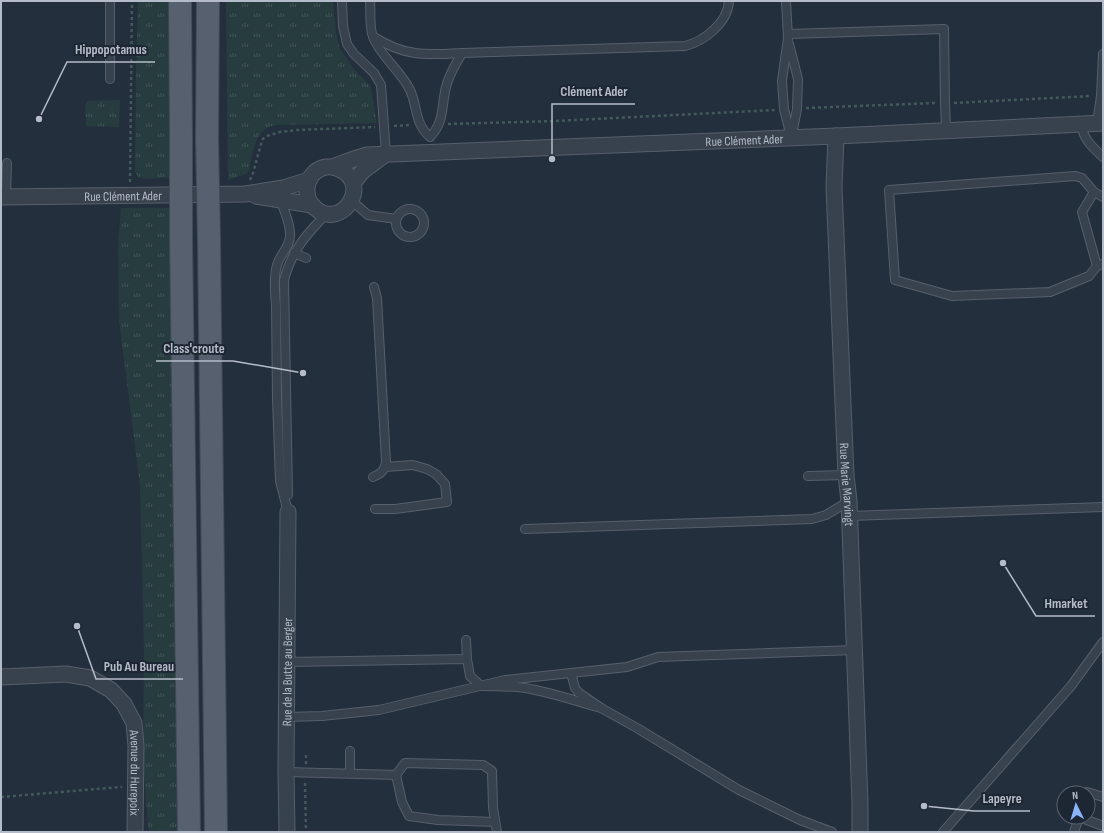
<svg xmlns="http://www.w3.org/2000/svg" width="1104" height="833" font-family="'Sofia Sans Condensed',sans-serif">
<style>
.grass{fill:url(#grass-tufts)}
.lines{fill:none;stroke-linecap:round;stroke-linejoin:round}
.service-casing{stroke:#565f6c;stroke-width:10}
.minor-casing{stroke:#565f6c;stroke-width:17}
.primary-casing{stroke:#414a57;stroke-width:24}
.path{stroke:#44595c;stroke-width:2.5;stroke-dasharray:3 3;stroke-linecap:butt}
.service{stroke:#38414e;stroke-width:8}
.minor{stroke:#38414e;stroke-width:15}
.primary{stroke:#56606e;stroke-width:22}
.primary-bridge-casing{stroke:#414a57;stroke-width:24;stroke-linecap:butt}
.primary-bridge{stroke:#56606e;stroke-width:22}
.labels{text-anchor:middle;stroke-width:4;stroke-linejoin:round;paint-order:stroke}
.street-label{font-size:13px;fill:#b4bcc9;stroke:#1d2633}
.leader{fill:none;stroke:#b4bcc9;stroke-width:1.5}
.callout-dot{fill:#b4bcc9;stroke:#1d2633;stroke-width:1.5}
.callout-label{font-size:14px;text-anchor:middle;font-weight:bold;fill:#b4bcc9;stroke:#1d2633;stroke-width:4;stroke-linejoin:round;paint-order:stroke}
</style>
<defs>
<pattern id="grass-tufts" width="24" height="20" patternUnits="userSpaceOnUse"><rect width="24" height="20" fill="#263c3f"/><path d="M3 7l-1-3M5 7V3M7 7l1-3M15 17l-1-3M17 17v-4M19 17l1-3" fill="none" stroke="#435659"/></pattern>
</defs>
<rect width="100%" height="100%" fill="#242f3e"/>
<g class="grass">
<polygon points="138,1 170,1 173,177 145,179 138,177 135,172 136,69"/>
<path d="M226,1H333L336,32L339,47L353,68L371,87L377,123L275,125C254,129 253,153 249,171L246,174L228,180Z"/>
<polygon points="120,100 119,127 86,126 85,105 88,101"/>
<polygon points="121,208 172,208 179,832 149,832 148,824 143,760 144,651 140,485 119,320 118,244"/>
</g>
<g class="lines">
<g class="service-casing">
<g id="service">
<polyline points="342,1 343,26 347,44 354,54 374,73 381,85 386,154"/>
<path d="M370,1C371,12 369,27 373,37C381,57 401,71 410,90C418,107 414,123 430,137C445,121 441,107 446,87C449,74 456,64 462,53L685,46C705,41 728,22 729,1"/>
<polyline points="786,1 788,38 782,81 784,109 791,137"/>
<polyline points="788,34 944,29 945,103 946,130"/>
<path d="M374,37C405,57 427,55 462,53"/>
<polyline points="789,44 798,79 797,109 792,135"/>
<polyline points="110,79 110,1"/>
<polyline points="1097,123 1101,96 1103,54"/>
<path d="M1081,124C1084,140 1091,146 1103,157"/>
<polyline points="1094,192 1082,212 1097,266"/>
<polyline points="6,196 7,163"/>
<polyline points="1103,197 1094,192 1082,178 1075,176 889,190 895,280 952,296 1050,292 1089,276 1097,266 1103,264"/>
<path d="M281,201C284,211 290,222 290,234C291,246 280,254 277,265C274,275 275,295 276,305L277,399L280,481L288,512"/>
<polyline points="352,201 368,215 396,219"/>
<circle cx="410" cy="223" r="14"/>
<polyline points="294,253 306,258"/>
<polyline points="808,476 846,475"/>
<path d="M373,477C380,474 385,471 386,462L377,298L374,287"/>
<path d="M288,495L284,280C292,250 306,235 327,213"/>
<polyline points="375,509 395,509 447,502 445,484 436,474 427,469 413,465 385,467"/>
<polyline points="850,516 1103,507"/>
<polyline points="525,529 812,519 826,515 849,501"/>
<polyline points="466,640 467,659"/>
<path d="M288,662L467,659L470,676L481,686C496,686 510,686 525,688C550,692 576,701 601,708"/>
<polyline points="571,673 575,688 579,693 601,708 637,728 739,790 800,820 832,832"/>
<polyline points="287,717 322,716 379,710 505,680 627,667 658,657 855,650"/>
<polyline points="286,772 396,775"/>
<polyline points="350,773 350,751"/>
<polyline points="396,775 405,763 483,765 492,771 493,808 497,832"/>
<polyline points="396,775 402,802 409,816 438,820 495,822"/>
<polyline points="1086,793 1087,792 1103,797"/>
<polyline points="1079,817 1103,826"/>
<polyline points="943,832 1071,686 1103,642"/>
<polyline points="1074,832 1079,817"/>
</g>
</g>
<g class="minor-casing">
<g id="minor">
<path id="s1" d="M836,136L834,187L846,475L849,501L860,804V832"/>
<path id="s2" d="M332,167C377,177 343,233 315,208C310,204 307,198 307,192C306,180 314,169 326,167C329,167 332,167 335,166C346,162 355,158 367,155L836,136L1103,123"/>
<polyline points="353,183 363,171 386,154"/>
<polyline points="256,196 312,205"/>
<path id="s3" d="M1,197L245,194L283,188L309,180"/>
<path id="s4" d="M1,677L66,674L90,678L111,690L124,704L134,723L136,746L135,832"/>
<path id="s5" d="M287,832L286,772L288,512"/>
</g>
</g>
<g class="primary-casing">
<g id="primary">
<polyline points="180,1 181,135"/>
<polyline points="207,138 208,1"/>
<polyline points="181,239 189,832"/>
<polyline points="209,240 216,832"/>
</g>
</g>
<g class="path">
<polyline points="954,103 1091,96"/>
<polyline points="806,108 935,103"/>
<polyline points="448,124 555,121 775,110"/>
<polyline points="394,126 411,125"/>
<polyline points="250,180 253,173 261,144 263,139 267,136 280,132 297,130 375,127"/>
<polyline points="130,182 132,1"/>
<polyline points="306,764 306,752"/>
<polyline points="305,783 306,832"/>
<polyline points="1,797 122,787"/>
</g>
<use href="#service" class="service"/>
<use href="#minor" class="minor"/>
<use href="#primary" class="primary"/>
<g class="primary-bridge-casing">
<g id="primary-bridge">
<polyline points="207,138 209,240"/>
<polyline points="181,239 181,135"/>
</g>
</g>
<use href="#primary-bridge" class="primary-bridge"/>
</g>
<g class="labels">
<g class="street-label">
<text dy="5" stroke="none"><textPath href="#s2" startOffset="562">Rue Clément Ader</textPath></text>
<text dy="5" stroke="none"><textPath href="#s3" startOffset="122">Rue Clément Ader</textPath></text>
<text dy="5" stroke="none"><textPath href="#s1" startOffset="349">Rue Marie Marvingt</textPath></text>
<text dy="5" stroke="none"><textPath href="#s5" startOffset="160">Rue de la Butte au Berger</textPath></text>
<text dy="5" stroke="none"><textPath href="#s4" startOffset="204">Avenue du Hurepoix</textPath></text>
</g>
</g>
<path class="leader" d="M39 119L67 62H155M552 159L552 104H635M303 373L233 361H156M1003 563L1036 616H1095M77 626L96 679H183M924 806L974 811H1030"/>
<g class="callout-dot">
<circle cx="39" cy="119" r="4"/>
<circle cx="552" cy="159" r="4"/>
<circle cx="303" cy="373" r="4"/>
<circle cx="1003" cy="563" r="4"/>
<circle cx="77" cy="626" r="4"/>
<circle cx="924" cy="806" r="4"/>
</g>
<g class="callout-label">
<text x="111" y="54">Hippopotamus</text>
<text x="594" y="96">Clément Ader</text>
<text x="194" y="353">Class'croute</text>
<text x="1066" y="608">Hmarket</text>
<text x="139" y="671">Pub Au Bureau</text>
<text x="1002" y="803">Lapeyre</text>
</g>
<rect width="1104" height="833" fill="none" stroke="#b4bcc9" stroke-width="4"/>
<g transform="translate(1076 805) rotate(355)"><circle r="19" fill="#1d2633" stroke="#59626f"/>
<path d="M0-3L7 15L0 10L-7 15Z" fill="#8ab4f8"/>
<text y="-6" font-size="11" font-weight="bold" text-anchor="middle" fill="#b4bcc9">N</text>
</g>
</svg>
